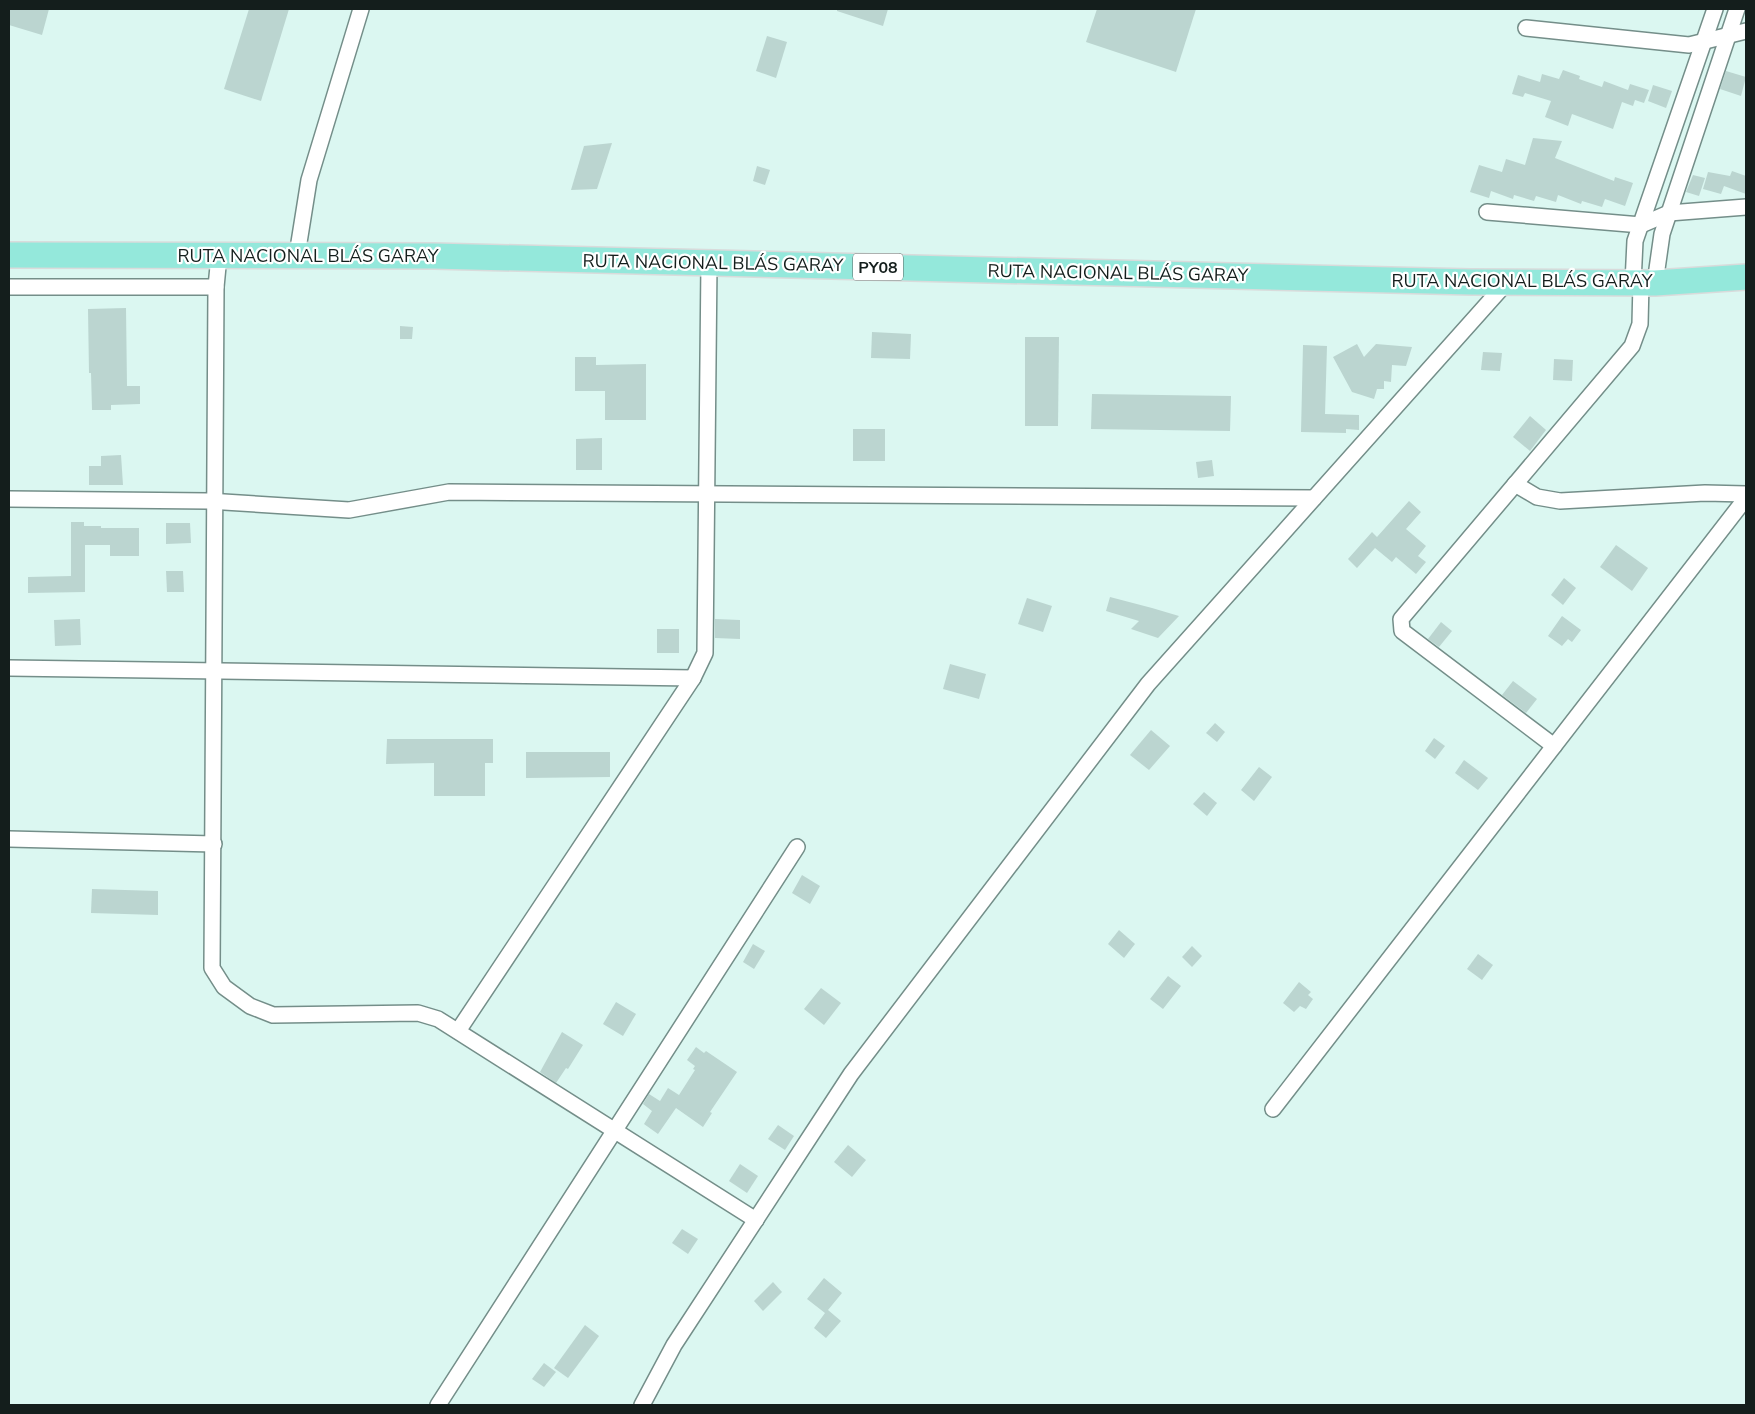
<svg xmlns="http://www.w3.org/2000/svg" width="1755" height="1414" font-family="'Nunito Sans',sans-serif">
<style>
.building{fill:#bbd5d0}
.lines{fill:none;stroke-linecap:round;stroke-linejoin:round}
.minor-casing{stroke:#748e89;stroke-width:18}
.trunk-casing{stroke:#d9dbdb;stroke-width:28}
.minor{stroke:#fff;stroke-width:15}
.trunk{stroke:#94e8db;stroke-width:25}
.labels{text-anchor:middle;stroke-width:4.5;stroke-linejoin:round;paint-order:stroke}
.shield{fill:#fff;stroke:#5a6260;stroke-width:1}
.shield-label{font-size:16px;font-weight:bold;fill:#141e1c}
.street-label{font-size:18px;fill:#141e1c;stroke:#fff}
</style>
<rect width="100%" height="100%" fill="#dbf7f1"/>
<g class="building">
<polygon points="9,9 49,9 42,35 9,25"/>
<polygon points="249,9 289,9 261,101 224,89"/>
<polygon points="837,9 888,9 883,26 837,11"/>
<polygon points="1097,9 1196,9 1176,72 1086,42"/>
<polygon points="767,36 787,42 776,78 756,71"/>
<polygon points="1563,70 1580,76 1579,79 1602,87 1604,81 1628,90 1630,84 1649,90 1644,103 1635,100 1633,106 1622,102 1613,129 1572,114 1568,126 1545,117 1551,101 1525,93 1523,97 1512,94 1518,75 1540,82 1542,74 1559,79"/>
<polygon points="1726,71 1746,77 1741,96 1720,89"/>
<polygon points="1653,85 1672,91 1666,108 1648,101"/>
<polygon points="1533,138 1562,141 1555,158 1614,181 1615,177 1633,183 1625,206 1605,199 1602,207 1582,201 1581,204 1558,195 1556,202 1536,196 1534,201 1514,195 1513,199 1491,191 1489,198 1470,192 1479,165 1502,172 1506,159 1525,165"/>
<polygon points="612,143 597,189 571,190 584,146"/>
<polygon points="757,166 770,170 765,185 753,181"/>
<polygon points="1732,171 1746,176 1746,194 1724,186 1721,194 1703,189 1708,172 1730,176"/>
<polygon points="1693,175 1705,178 1699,196 1686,192"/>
<polygon points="126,308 127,386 140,386 140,404 111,405 111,410 92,410 91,373 89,373 88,309"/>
<polygon points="400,326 413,327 412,339 400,339"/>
<polygon points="872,332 911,334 910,359 871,358"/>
<polygon points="1025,337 1059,337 1058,426 1025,426"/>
<polygon points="1357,344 1364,357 1376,344 1412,347 1406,366 1392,365 1391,382 1384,381 1384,389 1377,389 1374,399 1352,392 1333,357"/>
<polygon points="1303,345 1327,346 1325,414 1359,415 1359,430 1346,429 1346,433 1301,432"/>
<polygon points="1483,352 1502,353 1500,371 1481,370"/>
<polygon points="575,357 596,357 596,365 646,364 646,420 605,420 605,391 575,391"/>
<polygon points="1554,359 1573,360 1572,381 1553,380"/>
<polygon points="1092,394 1231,396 1230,431 1091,429"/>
<polygon points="1530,416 1546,430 1530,451 1513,437"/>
<rect x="853" y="429" width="32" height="32"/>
<polygon points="602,438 602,470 576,470 576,439"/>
<polygon points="121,455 123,485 89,485 89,466 101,466 101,456"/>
<polygon points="1212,460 1214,476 1198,478 1196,462"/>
<polygon points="1409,501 1421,512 1406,529 1426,546 1418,556 1426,562 1416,574 1396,557 1392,562 1375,548 1357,568 1348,559 1372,532 1377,537"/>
<polygon points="71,522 84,522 84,526 101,526 101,528 139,528 139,556 110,556 110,545 85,545 85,592 28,593 28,577 71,576"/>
<polygon points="166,523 190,523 191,543 166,544"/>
<polygon points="1616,545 1648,568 1632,591 1600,567"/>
<polygon points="166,571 183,571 184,592 167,592"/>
<polygon points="1564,578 1576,588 1563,605 1551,595"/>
<polygon points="1110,597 1152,608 1179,616 1158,638 1131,629 1139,621 1106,611"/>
<polygon points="1027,598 1052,606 1043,632 1018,624"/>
<polygon points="1562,616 1581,630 1572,642 1568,639 1562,646 1548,636"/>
<polygon points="80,619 81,645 55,646 54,620"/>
<polygon points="715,619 740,620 740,639 715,638"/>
<polygon points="1441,622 1452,631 1439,647 1428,639"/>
<rect x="657" y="629" width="22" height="24"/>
<polygon points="950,664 986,674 979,699 943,689"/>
<polygon points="1513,681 1537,699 1526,713 1502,695"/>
<polygon points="1215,723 1225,732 1217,742 1206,733"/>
<polygon points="1151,730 1170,746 1149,770 1130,755"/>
<polygon points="1434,738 1445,746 1435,759 1425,751"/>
<polygon points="387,739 493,739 493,763 485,763 485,796 434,796 434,763 386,764"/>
<polygon points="526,752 610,752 610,777 526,778"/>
<polygon points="1464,760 1488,778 1478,790 1455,773"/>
<polygon points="1259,767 1272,777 1254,801 1241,790"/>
<polygon points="1204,792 1217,803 1207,816 1193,804"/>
<polygon points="802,875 820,886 810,904 792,893"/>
<polygon points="92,889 158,891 158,915 91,913"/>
<polygon points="1119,930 1135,944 1124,958 1108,944"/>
<polygon points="753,944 765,951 754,969 743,962"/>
<polygon points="1192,946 1202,956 1192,967 1182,957"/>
<polygon points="1478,954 1493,965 1482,980 1467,969"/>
<polygon points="1168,976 1181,986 1163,1009 1150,999"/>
<polygon points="1299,982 1311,992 1308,995 1313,999 1306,1009 1300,1006 1294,1012 1283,1003"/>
<polygon points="821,988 841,1003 824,1025 804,1009"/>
<polygon points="616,1002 636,1014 623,1036 603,1024"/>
<polygon points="562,1032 583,1045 568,1069 566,1068 556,1083 540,1072"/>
<polygon points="696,1047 704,1053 706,1051 737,1072 710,1112 712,1113 703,1127 676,1108 658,1134 644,1124 652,1111 643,1104 649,1094 660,1101 668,1088 679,1095 695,1070 693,1069 695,1066 687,1060"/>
<polygon points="778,1125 794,1136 785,1150 768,1139"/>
<polygon points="848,1145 866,1160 852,1177 834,1162"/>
<polygon points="740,1164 758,1176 747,1193 729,1181"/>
<polygon points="682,1229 698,1239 688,1254 672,1243"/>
<polygon points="824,1278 842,1293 828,1310 841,1321 826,1338 814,1328 825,1313 807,1299"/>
<polygon points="773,1282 782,1292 763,1311 754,1301"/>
<polygon points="585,1325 599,1336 568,1378 554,1368"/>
<polygon points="544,1363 556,1372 544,1387 532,1379"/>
</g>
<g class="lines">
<g class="minor-casing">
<g id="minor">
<polyline points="1526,28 1689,45 1746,31"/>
<polyline points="1487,212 1641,225 1669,213 1746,207"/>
<polyline points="297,255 309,180 361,9"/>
<polyline points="219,256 216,287 212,968 224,987 250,1006 273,1015 418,1013 438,1019 756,1220"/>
<polyline points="1633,283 1635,241 1715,9"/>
<polyline points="1655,283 1662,234 1737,9"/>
<polyline points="9,287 216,287"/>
<polyline points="1515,484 1537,497 1560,501 1705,493 1746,494"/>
<polyline points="9,499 208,501 349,510 449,492 1314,498"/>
<polyline points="9,668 693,678"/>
<polyline points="1554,746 1402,631 1401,619 1632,346 1640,324 1641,283"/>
<polyline points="9,839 214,844"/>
<polyline points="458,1031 693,678 705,653 709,263"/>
<polyline points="1273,1109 1746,498"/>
<polyline points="438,1405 797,847"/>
<polyline points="642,1405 674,1345 851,1074 1148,684 1507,282"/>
</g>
</g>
<g class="trunk-casing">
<polyline id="trunk" points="9,255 434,256 1471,282 1655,283 1746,277"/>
</g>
<use href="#minor" class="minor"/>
<use href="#trunk" class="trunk"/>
</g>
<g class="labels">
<rect class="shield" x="853" y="253.5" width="50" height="27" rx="4"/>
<g class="shield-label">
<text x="878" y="273">PY08</text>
</g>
<g class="street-label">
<text x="308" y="262">RUTA NACIONAL BLÁS GARAY</text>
<text transform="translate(713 263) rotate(1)" y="6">RUTA NACIONAL BLÁS GARAY</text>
<text transform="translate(1118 273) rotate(1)" y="6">RUTA NACIONAL BLÁS GARAY</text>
<text x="1522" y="287">RUTA NACIONAL BLÁS GARAY</text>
</g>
</g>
<rect width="1755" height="1414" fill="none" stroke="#141e1c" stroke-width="20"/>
</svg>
